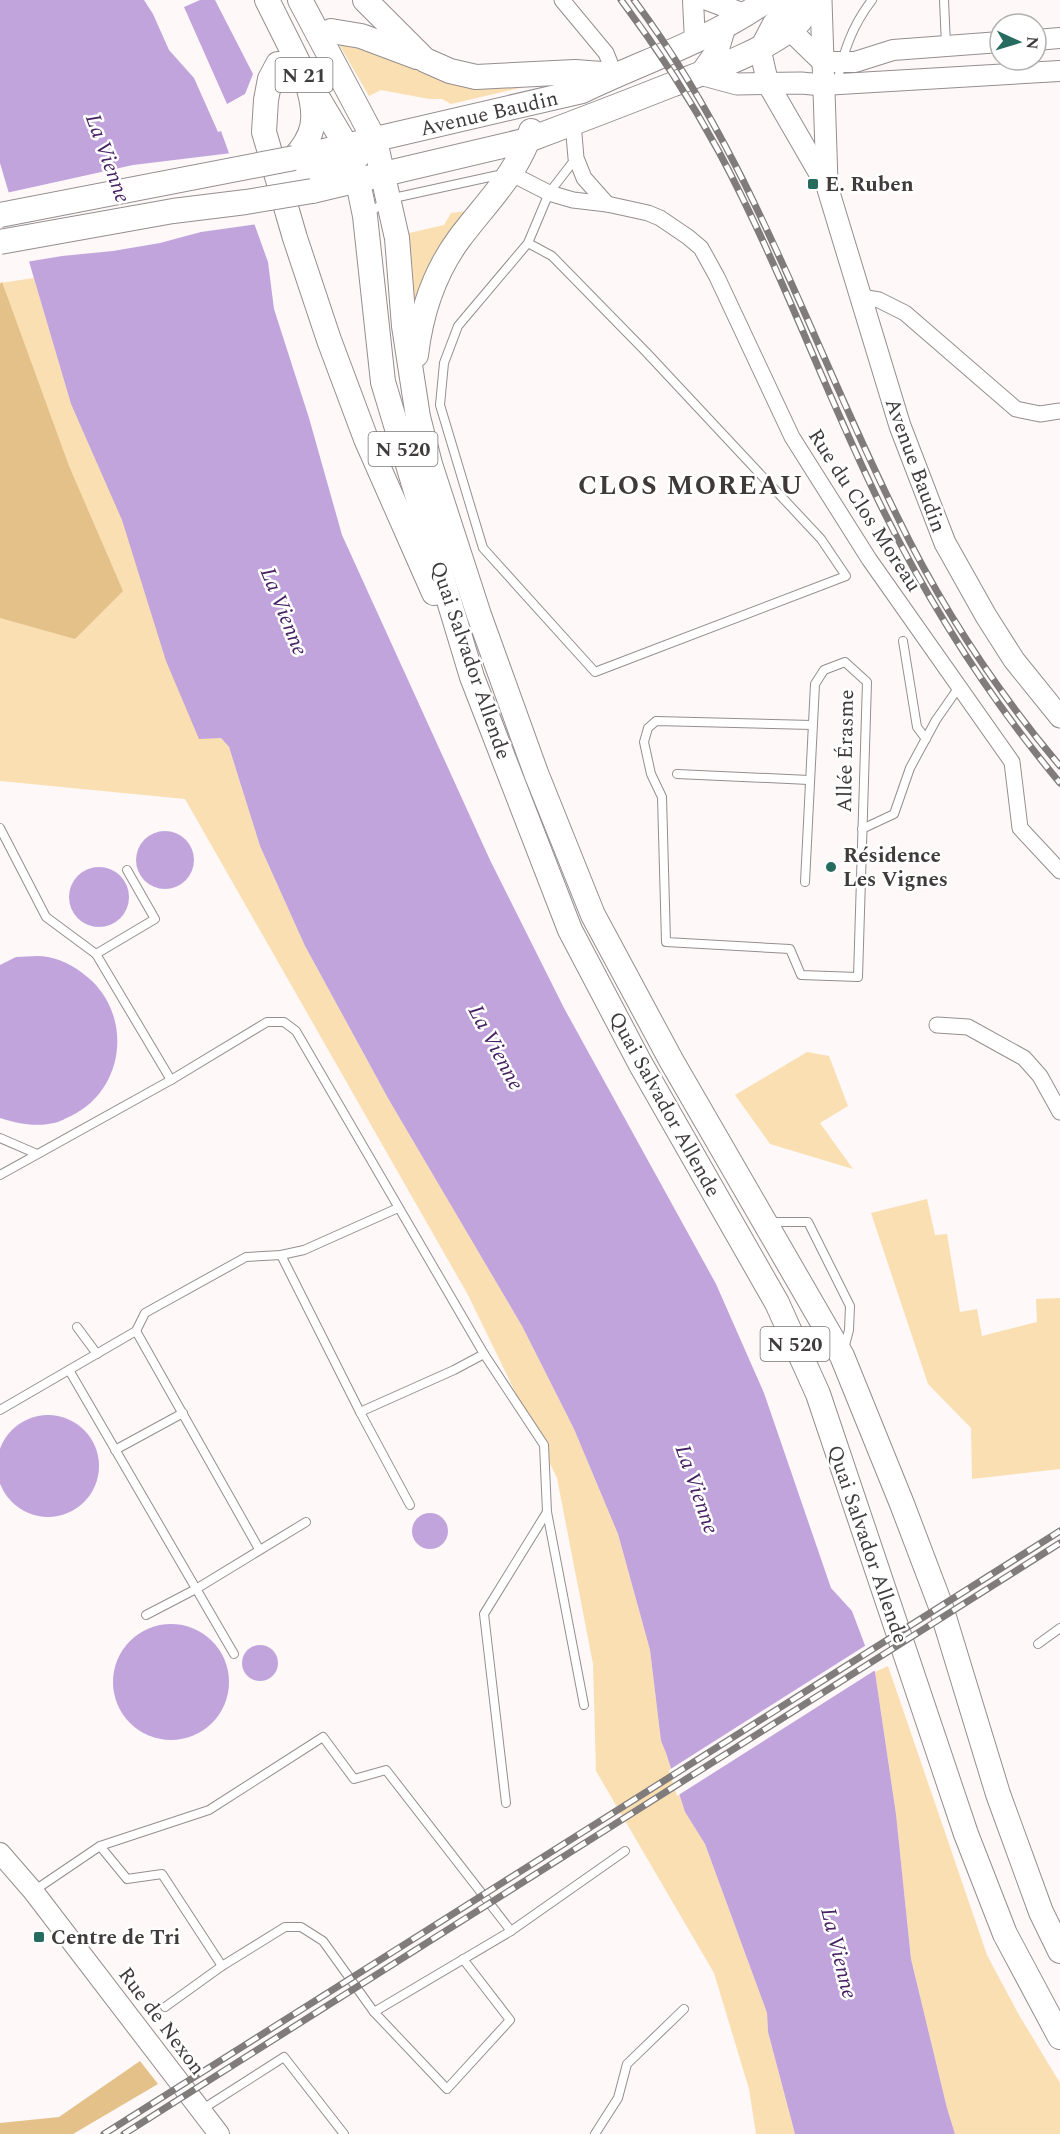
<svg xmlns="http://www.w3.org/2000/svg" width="1060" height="2134" font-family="Spectral,serif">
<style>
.green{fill:#fadfb2}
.forest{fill:#e3c188}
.water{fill:#c1a4dc}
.pier{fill:#fef8f8}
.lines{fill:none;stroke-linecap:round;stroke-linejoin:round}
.service-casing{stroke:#958e8f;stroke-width:10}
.minor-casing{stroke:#958e8f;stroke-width:17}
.tertiary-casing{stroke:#958e8f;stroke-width:22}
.secondary-casing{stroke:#958e8f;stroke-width:23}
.primary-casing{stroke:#958e8f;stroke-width:26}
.service{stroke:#fff;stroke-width:8}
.minor{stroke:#fff;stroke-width:15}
.tertiary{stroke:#fff;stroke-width:20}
.secondary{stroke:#fff;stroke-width:21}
.primary{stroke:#fff;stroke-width:24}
.rail-casing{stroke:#807c7c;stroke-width:7}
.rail{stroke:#fff;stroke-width:4.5;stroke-dasharray:14;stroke-linecap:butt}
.primary-bridge-casing{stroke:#958e8f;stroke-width:26;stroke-linecap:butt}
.primary-bridge{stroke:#fff;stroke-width:24}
.poi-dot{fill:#256b5e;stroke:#fff;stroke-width:2}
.labels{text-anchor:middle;stroke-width:5;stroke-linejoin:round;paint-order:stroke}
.shield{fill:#fff;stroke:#797676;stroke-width:1.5}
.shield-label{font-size:20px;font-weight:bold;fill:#3f3c3c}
.street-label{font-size:21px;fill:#3f3c3c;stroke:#fff}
.poi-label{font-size:21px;font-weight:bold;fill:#3f3c3c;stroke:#fff;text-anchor:start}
.water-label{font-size:22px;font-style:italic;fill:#472162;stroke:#fff}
.district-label{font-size:27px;font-weight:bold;letter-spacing:1.5px;fill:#3f3939;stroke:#fff}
</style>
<rect width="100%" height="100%" fill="#fef8f8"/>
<g class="green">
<polygon points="337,41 541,83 451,104 442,99 429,99 381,90 369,96"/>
<polygon points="467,211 436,252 413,311 405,234 444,225 451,213"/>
<polygon points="34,278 71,404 221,738 229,747 260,846 305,946 389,1100 522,1326 574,1429 618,1534 650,1650 661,1741 666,1753 685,1812 705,1844 767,2013 768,2032 795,2134 756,2134 749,2089 714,1973 596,1771 593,1664 557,1478 468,1295 185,799 0,781 0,283"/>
<polygon points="807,1052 829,1056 848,1106 820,1123 853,1169 770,1144 735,1095"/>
<polygon points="927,1199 935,1235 947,1234 960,1312 977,1309 982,1336 1037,1322 1036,1299 1060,1298 1060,1469 972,1479 971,1428 928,1384 871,1213"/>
<polygon points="888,1666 987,1955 1019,2015 1060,2083 1060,2134 955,2134 947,2108 911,1959 896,1814 875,1672"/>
</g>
<g class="forest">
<polygon points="2,282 69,466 123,591 75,639 0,618 0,284"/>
<polygon points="140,2061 158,2084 73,2134 0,2134 0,2123 59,2117"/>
</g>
<g class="water">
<polygon points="0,0 144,0 153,14 169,50 194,78 218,132 221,131 268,262 274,309 309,418 342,535 490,860 564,1008 716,1284 764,1393 831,1588 852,1611 875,1672 896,1814 911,1959 947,2108 955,2134 795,2134 768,2032 767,2013 705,1844 685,1812 666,1753 661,1741 650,1650 618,1534 574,1429 522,1326 389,1100 305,946 260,846 229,747 221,738 199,739 166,661 122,520 71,404 0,163"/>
<polygon points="200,0 215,0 253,74 245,94 227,104 184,7"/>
<circle cx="165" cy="860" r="29"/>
<circle cx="99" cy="897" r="30"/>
<path d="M16,957C26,957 38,955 48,957C65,960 80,970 92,981C133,1021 123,1091 71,1116C66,1118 60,1122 54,1123C35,1127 19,1124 0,1118V965Z"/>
<circle cx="48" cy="1466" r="51"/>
<circle cx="430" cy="1531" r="18"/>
<circle cx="171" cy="1682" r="58"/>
<circle cx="260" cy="1663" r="18"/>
</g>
<g class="pier">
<polygon points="232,153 257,224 201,232 160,243 113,251 62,256 26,262 6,193 133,165"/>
<polygon points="868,1644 877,1669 677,1796 669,1770"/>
</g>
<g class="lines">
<g class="service-casing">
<g id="service">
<polyline points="944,0 946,45"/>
<path d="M837,84C843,52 852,26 872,0"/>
<polyline points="369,213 389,199 503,174"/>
<polyline points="528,243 552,256 646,352 821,539 846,576 595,672 483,548 440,405 444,363 458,326 528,243 549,193 576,158"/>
<polyline points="903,641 917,727 926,739"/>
<polyline points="677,774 809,780"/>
<polyline points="0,828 46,917 96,954"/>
<polyline points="862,829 894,814 910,768 936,720 959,687"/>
<polyline points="127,870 155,919 96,954 171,1080"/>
<polyline points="805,882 815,684 824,670 845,662 867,682 858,977 801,975 790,949 666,942 662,797 651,774 644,742 648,728 656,721 812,725"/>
<polyline points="0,1138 37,1154"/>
<polyline points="0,1175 171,1080 267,1022 284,1022 296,1031 484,1354 544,1445 547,1512 584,1705"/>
<polyline points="769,1222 808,1222 850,1306 849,1330 844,1349"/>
<polyline points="281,1255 360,1412 410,1505"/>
<polyline points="77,1327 97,1354"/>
<polyline points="136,1331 259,1549"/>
<polyline points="69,1370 234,1654"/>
<polyline points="0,1410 136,1331 145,1313 246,1257 281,1255 304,1250 398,1208"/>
<polyline points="360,1412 454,1370 484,1354"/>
<polyline points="115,1450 183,1413"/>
<polyline points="146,1615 196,1589 306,1522"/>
<polyline points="1038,1644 1060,1628"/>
<polyline points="506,1803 484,1614 547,1512"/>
<polyline points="100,1846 127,1879 162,1874 222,1966"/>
<polyline points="35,1890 100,1846 209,1810 323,1737 354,1779 386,1770 511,1931 374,2012"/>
<polyline points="511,1931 625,1851"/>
<polyline points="165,2007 222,1966 285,1927 301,1927 323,1941 374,2012 447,2089 510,2020 463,1959"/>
<polyline points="201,2110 284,2057 344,2134"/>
<polyline points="595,2134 618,2098 627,2064 684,2009"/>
</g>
</g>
<g class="minor-casing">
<g id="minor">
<polyline points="562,0 606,53 615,75"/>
<polyline points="573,123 576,158 584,178 607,204"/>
<polyline points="510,173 549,193 573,200 607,204 648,213 660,218 688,237 701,248 717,277 792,437 869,559 1012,762 1020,828 1060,871"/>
<polyline points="861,297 879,300 905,313 1016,409 1040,414 1060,411"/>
<polyline points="937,1025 968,1027 1024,1058 1040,1076 1060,1112"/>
</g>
</g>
<g class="tertiary-casing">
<g id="tertiary">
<polyline points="693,0 695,42"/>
<polyline points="707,0 747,15"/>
<polyline points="1036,40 1060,38"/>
<polyline points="823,62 855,62 893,50 1000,42"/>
<polyline points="823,85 1060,71"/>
<polyline points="0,1853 33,1891 219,2134"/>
</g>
</g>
<g class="secondary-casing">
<g id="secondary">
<polyline points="793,0 773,24 760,49 768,84 827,186 900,426 945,543 986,616 1014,660 1060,717"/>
<polyline points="821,0 827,182"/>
<polyline points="775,25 790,30 823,62"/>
<polyline points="725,27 719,47 700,74 737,84 801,83 823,85"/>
</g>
</g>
<g class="primary-casing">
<g id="primary">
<polyline points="267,0 307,80 347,147 358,182 365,216 383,382 472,677 570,930 640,1063 777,1303 818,1394 966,1834 1005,1934 1060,2037"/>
<polyline points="300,0 375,141 397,238 404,326 418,417 430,464 479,615 536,773 593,915 671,1060 842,1356 902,1504 940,1604 998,1794 1041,1912 1060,1951"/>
<polyline points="365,0 425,60 450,71 476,77 575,72 615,75"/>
<polyline points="331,31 361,36 417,57"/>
<polyline points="278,64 270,79 266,100 264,132 295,238 329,340 366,439 434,593"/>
<path d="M294,158L582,91C644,61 711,40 767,0"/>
<path d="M294,158C315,135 317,118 309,89"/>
<polyline points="288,179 352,162 362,152"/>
<path d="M312,191L528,140C576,122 623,104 671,85C710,70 753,56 788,31C800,24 807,11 815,0"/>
<path d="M416,355C421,313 434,273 459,239C485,204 518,173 531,131"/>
</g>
</g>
<use href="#service" class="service"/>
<use href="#minor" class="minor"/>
<use href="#tertiary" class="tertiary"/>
<use href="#secondary" class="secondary"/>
<use href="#primary" class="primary"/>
<g class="rail-casing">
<g id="rail">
<path d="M621,0C657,48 690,99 719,152C781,268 825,393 883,510C931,607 990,699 1060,783"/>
<path d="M634,0C751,156 811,343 897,516C940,605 996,690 1060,766"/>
<polyline points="104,2134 1060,1531"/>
<polyline points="124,2134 1060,1543"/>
</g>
</g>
<use href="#rail" class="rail"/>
<g class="primary-bridge-casing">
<g id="primary-bridge">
<polyline points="0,215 294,158"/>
<polyline points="0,242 173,211 246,202 312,191"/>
</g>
</g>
<use href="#primary-bridge" class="primary-bridge"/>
</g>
<g class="poi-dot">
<rect x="807" y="178" width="12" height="12" rx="3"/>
<circle cx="831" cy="867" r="6"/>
<rect x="33" y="1931" width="12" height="12" rx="3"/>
</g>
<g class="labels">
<g class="shield">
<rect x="275.5" y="58" width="57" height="34" rx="4.5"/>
<rect x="368.5" y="432" width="69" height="34" rx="4.5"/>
<rect x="760.5" y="1327" width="69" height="34" rx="4.5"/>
</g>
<g class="shield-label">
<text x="304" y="82">N 21</text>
<text x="403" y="456">N 520</text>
<text x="795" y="1351">N 520</text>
</g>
<g class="street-label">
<text transform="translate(489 113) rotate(-13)" y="7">Avenue Baudin</text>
<text transform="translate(916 465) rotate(70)" y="7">Avenue Baudin</text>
<text transform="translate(865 510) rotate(57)" y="7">Rue du Clos Moreau</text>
<text transform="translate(471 660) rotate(71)" y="7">Quai Salvador Allende</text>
<text transform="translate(845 751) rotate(-89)" y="7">Allée Érasme</text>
<text transform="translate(665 1104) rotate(61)" y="7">Quai Salvador Allende</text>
<text transform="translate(868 1544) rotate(71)" y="7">Quai Salvador Allende</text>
<text transform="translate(162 2021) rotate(53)" y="7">Rue de Nexon</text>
</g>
<g class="poi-label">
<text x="825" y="191">E. Ruben</text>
<text x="843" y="862">Résidence<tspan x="843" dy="24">Les Vignes</tspan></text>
<text x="51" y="1944">Centre de Tri</text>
</g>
<g class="water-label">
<text transform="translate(109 158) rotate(70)" y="8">La Vienne</text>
<text transform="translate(285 611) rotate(68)" y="8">La Vienne</text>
<text transform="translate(497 1047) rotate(62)" y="8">La Vienne</text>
<text transform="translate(698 1489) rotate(71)" y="8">La Vienne</text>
<text transform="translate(840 1953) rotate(76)" y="8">La Vienne</text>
</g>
<g class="district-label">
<text x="691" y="494">CLOS MOREAU</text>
</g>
</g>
<g transform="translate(1018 42) rotate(94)"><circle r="28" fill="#ffffff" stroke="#b2b1b1" stroke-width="1.5"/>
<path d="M0-4.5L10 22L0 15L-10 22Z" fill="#256b5e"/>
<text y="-9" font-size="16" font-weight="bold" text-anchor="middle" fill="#3f3c3c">N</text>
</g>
</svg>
